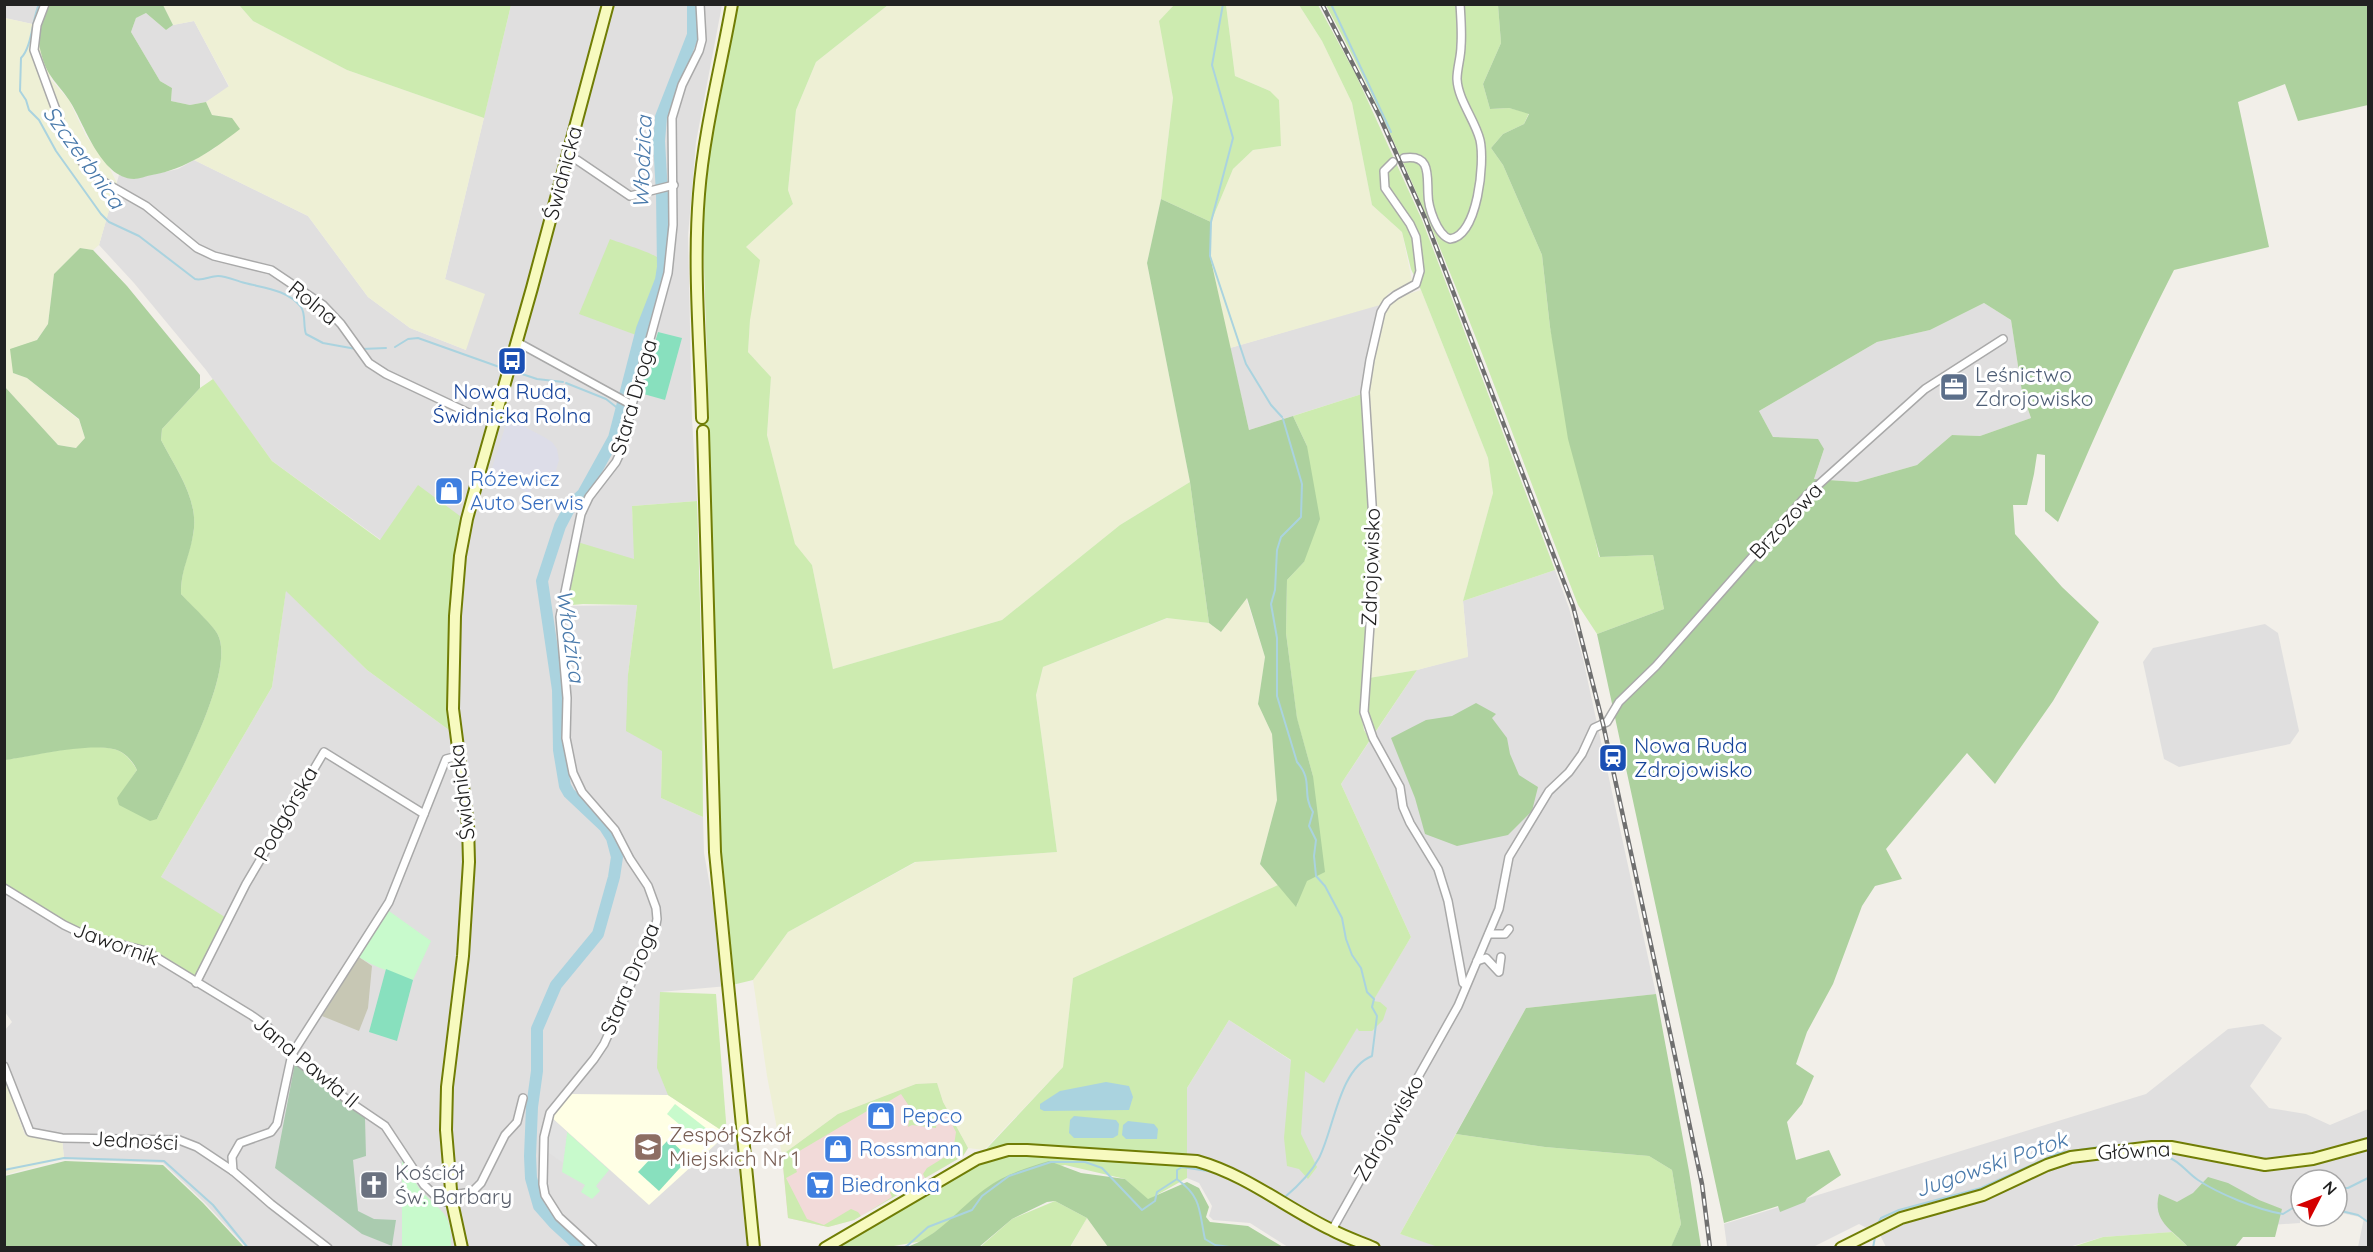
<svg xmlns="http://www.w3.org/2000/svg" width="2373" height="1252" font-family="Quicksand,sans-serif">
<style>
.residential{fill:#e0dfdf}
.commercial{fill:#f2dad9}
.education{fill:#ffffe5}
.construction{fill:#c7c7b4}
.farmland{fill:#eef0d5}
.grass{fill:#cdebb0}
.forest{fill:#add19e;fill-rule:evenodd}
.cemetery{fill:#aacbaf}
.park{fill:#c8facc}
.pitch{fill:#88e0be}
.parking{fill:#e2e2e2}
.plaza{fill:#dddde8}
.water{fill:#aad3df}
.lines{fill:none;stroke-linecap:round;stroke-linejoin:round}
.stream{stroke:#aad3df;stroke-width:2}
.river{stroke:#aad3df;stroke-width:12}
.street-casing{stroke:#a9a9a9;stroke-width:10}
.secondary-casing{stroke:#707d05;stroke-width:14}
.street{stroke:#fff;stroke-width:7}
.secondary{stroke:#f7fabf;stroke-width:10}
.rail-casing{stroke:#707070;stroke-width:4.5}
.rail{stroke:#fff;stroke-width:2;stroke-dasharray:7;stroke-linecap:butt}
.labels{text-anchor:middle;stroke-width:6;stroke-linejoin:round;paint-order:stroke}
.street-label{font-size:21px;fill:#222;stroke:#fff}
.service-label{font-size:21px;fill:#4e5e75;stroke:#fff;text-anchor:start}
.transit-label{font-size:21px;fill:#164399;stroke:#fff}
.shop-label{font-size:21px;fill:#366cbe;stroke:#fff;text-anchor:start}
.education-label{font-size:21px;fill:#785e54;stroke:#fff;text-anchor:start}
.worship-label{font-size:21px;fill:#5b616d;stroke:#fff;text-anchor:start}
.water-label{font-size:22px;font-style:italic;fill:#4a7aab;stroke:#fff}
</style>
<rect width="100%" height="100%" fill="#f2efe9"/>
<g class="residential">
<polygon points="5,5 45,5 37,25 5,18"/>
<polygon points="511,5 722,5 696,142 688,236 692,419 697,501 632,506 635,559 561,606 637,605 628,674 662,751 661,798 703,817 704,853 728,986 660,992 727,1134 743,1142 749,1247 246,1247 204,1202 163,1163 64,1159 62,1138 25,1135 5,1073 5,1030 12,1022 5,1012 4,888 196,983 161,877 272,687 286,590 367,670 449,730 381,540 272,461 206,370 134,283 99,245 119,175 133,179 178,169 194,160 308,216 368,297 410,328 466,350 445,279"/>
<polygon points="146,13 166,30 173,25 194,21 229,87 206,102 190,105 171,101 172,88 160,81 131,32 136,18"/>
<polygon points="1387,302 1365,393 1249,430 1230,348"/>
<polygon points="1984,303 2011,320 2022,392 2031,418 1980,436 1952,435 1917,465 1857,482 1814,479 1824,449 1773,437 1759,411 1877,342 1930,330"/>
<polygon points="1555,570 1569,608 1583,659 1656,994 1526,1008 1400,1234 1441,1247 1288,1247 1250,1223 1213,1220 1209,1216 1212,1206 1199,1183 1187,1178 1187,1088 1229,1020 1324,1082 1411,937 1341,784 1417,670 1468,656 1463,601"/>
<polygon points="2265,624 2278,633 2299,731 2290,744 2179,767 2164,759 2143,662 2153,648"/>
<polygon points="2263,1024 2282,1038 2250,1086 2269,1108 2306,1114 2330,1125 2368,1109 2368,1247 2358,1247 2364,1218 2337,1212 2337,1180 2301,1180 2300,1223 2103,1237 2069,1247 1886,1247 1880,1235 1859,1224 1813,1247 1727,1247 1724,1224 2146,1094 2228,1029"/>
</g>
<polygon class="commercial" points="937,1083 943,1102 968,1148 963,1156 854,1220 828,1227 788,1218 782,1155 838,1114 916,1084"/>
<polygon class="education" points="569,1094 668,1095 727,1134 649,1205 552,1118"/>
<polygon class="construction" points="359,957 372,966 368,1008 359,1031 322,1016"/>
<g class="farmland">
<polygon points="163,5 239,5 253,21 347,70 484,118 445,279 485,294 466,350 410,328 368,297 308,216 194,160 215,148 232,118 212,115 206,102 229,86 194,21 173,25"/>
<polygon points="888,5 1174,5 1160,21 1173,98 1161,199 1147,263 1190,482 1120,525 1002,620 833,669 812,565 795,545 767,435 771,377 748,352 750,320 746,247 793,204 788,190 796,110 816,62"/>
<polygon points="1226,5 1299,5 1322,41 1352,103 1372,205 1402,232 1412,281 1389,293 1380,305 1230,348 1210,256 1211,222 1233,169 1253,150 1281,146 1270,91 1235,76"/>
<polygon points="5,18 37,25 51,80 69,100 86,136 108,165 117,183 99,245 93,250 80,248 54,274 48,324 13,373 27,378 79,420 85,438 76,448 58,445 5,387"/>
<polygon points="1421,290 1488,458 1493,493 1463,601 1468,657 1417,670 1369,678 1365,393 1377,322 1389,305 1405,295"/>
<polygon points="1246,598 1265,657 1258,704 1272,734 1277,800 1260,864 1278,885 1073,978 1063,1067 984,1150 968,1148 943,1102 937,1083 916,1084 838,1114 782,1155 767,1076 753,980 788,932 916,862 1057,852 1036,695 1043,667 1168,618 1209,623 1221,632"/>
<polygon points="4,1077 25,1135 62,1138 64,1158 5,1175"/>
<polygon points="1087,1218 1108,1247 1070,1248"/>
</g>
<g class="grass">
<polygon points="239,5 511,5 484,118 347,70 253,21"/>
<polygon points="738,5 888,5 816,62 796,110 788,190 793,204 746,247 760,260 750,320 748,352 771,377 767,435 795,544 812,565 833,669 1002,620 1120,525 1190,482 1209,623 1167,618 1043,667 1036,695 1057,852 915,862 788,932 753,980 728,986 715,852 717,734 703,431 702,418 709,416 703,237 705,195 711,144"/>
<polygon points="1174,5 1226,5 1235,76 1270,91 1279,100 1281,146 1253,150 1233,169 1211,222 1161,199 1173,98 1159,21"/>
<polygon points="1299,5 1318,5 1356,75 1422,220 1555,570 1463,601 1493,493 1488,458 1421,290 1411,269 1402,232 1372,205 1352,103 1322,41"/>
<path d="M1326,5H1498L1501,43L1483,84L1490,109L1509,108L1529,113L1524,124L1503,134L1491,148L1503,165L1542,255L1550,327L1599,557L1653,555L1664,609L1597,634L1578,605C1499,402 1430,197 1326,5Z"/>
<path d="M610,239C620,243 651,252 658,258C671,269 647,315 642,329L636,335L579,314Z"/>
<path d="M213,379L272,461L380,540L418,485L460,516L450,622L449,730L367,670L286,591L272,687L161,877L228,919L196,983L146,951L87,936L5,888L4,760C33,756 86,742 113,749C124,751 132,761 137,770L118,798L157,819C175,780 236,673 218,635C213,625 189,604 181,594C181,569 188,559 193,535C200,501 176,469 161,440L162,429L200,388Z"/>
<polygon points="1365,393 1375,552 1360,709 1364,730 1370,740 1341,784 1411,937 1373,1001 1380,1002 1387,1008 1383,1020 1372,1031 1359,1031 1357,1028 1324,1083 1305,1071 1301,1134 1317,1167 1308,1179 1299,1169 1287,1166 1284,1138 1291,1060 1229,1020 1187,1088 1187,1178 1148,1200 1125,1179 1065,1165 1009,1176 923,1241 882,1248 825,1248 977,1159 1063,1067 1073,978 1278,885 1297,906 1313,776 1297,719 1286,633 1287,580 1304,562 1307,446 1293,416"/>
<polygon points="697,501 702,672 703,817 661,798 662,751 626,731 628,674 637,605 583,604 561,606 574,541 634,559 632,506"/>
<polygon points="1417,670 1374,734 1369,718 1369,678"/>
<polygon points="660,992 716,994 727,1134 668,1095 657,1068"/>
<polygon points="937,1083 943,1102 968,1148 963,1156 925,1178 923,1174 927,1168 953,1152 956,1132 945,1111 938,1110 936,1128 912,1125 908,1127 911,1109 901,1094 886,1103 884,1101 791,1156 797,1172 786,1178 807,1219 824,1225 851,1209 858,1212 861,1216 892,1197 890,1192 895,1191 899,1194 854,1220 828,1227 788,1218 782,1155 838,1114 916,1084"/>
<polygon points="1456,1134 1545,1147 1649,1156 1672,1170 1681,1224 1671,1248 1441,1248 1400,1234"/>
<polygon points="1055,1201 1087,1218 1070,1247 979,1248 1012,1219"/>
<polygon points="2172,1232 2188,1247 2069,1248 2103,1237"/>
</g>
<g class="forest">
<path d="M45,5H163L173,25L166,30L146,13L136,18L131,32L160,81L172,88L171,101L190,105L206,102L212,115L232,118L240,129C213,150 186,169 152,175C146,176 139,179 134,179C100,178 84,122 69,100C57,82 47,77 41,53C36,34 38,23 45,5Z"/>
<path d="M1498,5H2368V105L2298,121L2285,84L2238,102L2269,247L2174,270C2132,352 2094,437 2058,522L2045,511V455L2037,454L2034,474L2027,505H2013L2015,534L2062,587L2099,622L2053,701L1995,784L1967,753L1886,849L1902,879L1875,886L1862,906L1833,984L1807,1032L1796,1064L1814,1076L1802,1104L1787,1122L1796,1160L1829,1150L1841,1175L1807,1198L1805,1202L1780,1212L1778,1206L1724,1223L1597,634L1664,609L1653,555L1600,557L1568,439L1550,327L1542,255L1503,165L1491,148L1503,134L1524,124L1529,114L1509,108L1490,109L1483,84L1501,43ZM1984,303L2011,320L2022,392L2031,418L1980,436L1952,435L1917,465L1857,482L1814,479L1824,449L1818,439L1773,437L1759,411L1877,342L1930,330Z"/>
<polygon points="1161,199 1211,222 1210,256 1249,430 1293,416 1307,446 1320,519 1304,562 1287,580 1286,633 1297,718 1313,776 1325,872 1307,881 1296,907 1260,864 1277,800 1272,734 1258,704 1265,657 1247,598 1221,632 1209,623 1190,482 1147,263"/>
<path d="M80,248L93,250L127,286L200,375V388L162,429L161,440C176,469 200,501 193,535C189,559 181,569 181,594C190,604 213,625 218,635C236,673 175,781 157,819L150,821L119,805L117,798L137,770C133,761 124,751 113,749C86,743 33,756 5,760V387L58,445L76,448L85,438L79,419L27,378L13,373L10,349L37,340L48,324L54,274Z"/>
<polygon points="1476,703 1496,714 1492,718 1507,738 1510,754 1519,775 1538,787 1532,811 1508,835 1457,846 1425,834 1415,798 1391,738 1426,720 1452,716"/>
<polygon points="1656,994 1689,1171 1701,1247 1671,1247 1681,1224 1672,1170 1649,1156 1545,1147 1456,1134 1526,1008"/>
<polygon points="65,1161 163,1165 203,1203 244,1247 5,1247 5,1176"/>
<path d="M1049,1161L1081,1173L1125,1179L1148,1199L1187,1182L1199,1188L1209,1207L1206,1217L1210,1222L1248,1226L1283,1247H1108L1087,1218L1055,1201L1047,1202L1012,1219L979,1247H907C939,1236 958,1209 985,1189C1005,1174 1026,1168 1049,1161Z"/>
<path d="M2208,1177L2228,1183L2259,1200L2282,1209L2275,1237H2243L2235,1247H2188C2172,1229 2152,1222 2159,1194L2177,1202L2193,1193Z"/>
</g>
<polygon class="cemetery" points="295,1063 365,1118 366,1156 353,1160 358,1211 374,1219 396,1220 392,1246 362,1234 275,1168"/>
<g class="park">
<path d="M389,911L431,941L413,980C395,973 375,968 359,957Z"/>
<polygon points="675,1104 707,1129 698,1140 667,1114"/>
<polygon points="567,1132 609,1170 596,1186 600,1191 592,1199 581,1192 585,1185 562,1172"/>
<path d="M402,1159C407,1169 413,1179 419,1188C438,1212 453,1209 451,1247H402Z"/>
</g>
<g class="pitch">
<polygon points="658,332 682,338 665,400 640,393"/>
<polygon points="386,969 413,980 397,1041 369,1032"/>
<polygon points="669,1139 689,1158 659,1191 638,1172"/>
</g>
<polygon class="parking" points="552,1118 567,1132 563,1163 546,1151 546,1138"/>
<polygon class="plaza" points="508,418 544,437 552,442 557,449 559,460 554,477 545,485 537,482 532,484 530,494 501,479 498,483 492,480 490,482 484,481 489,468 492,468"/>
<g class="water">
<polygon points="1106,1082 1129,1086 1133,1097 1129,1110 1044,1111 1040,1109 1040,1104 1060,1091"/>
<polygon points="1074,1116 1116,1120 1119,1124 1118,1135 1113,1138 1074,1138 1069,1133 1070,1120"/>
<polygon points="1128,1121 1154,1124 1158,1129 1157,1139 1126,1139 1122,1135 1123,1125"/>
</g>
<g class="lines">
<g class="stream">
<path d="M39,4C32,20 32,47 21,58L20,91L26,100L29,110L39,120L56,151L101,214L109,222L139,236L195,279C203,281 210,276 218,276C227,276 236,281 245,283C264,288 288,290 301,307C306,314 303,326 306,334L323,343L356,349"/>
<polyline points="1223,4 1212,65 1233,138 1211,222 1210,256 1246,364 1271,405 1282,417"/>
<polyline points="1331,4 1391,132"/>
<polyline points="395,347 408,339 418,338 505,369"/>
<polyline points="362,349 386,348"/>
<polyline points="513,371 537,379 563,382"/>
<polyline points="566,383 606,399 620,410"/>
<path d="M1283,419L1302,484L1301,517L1281,537L1277,550L1275,590L1271,604L1277,638V696L1297,762C1314,781 1301,793 1313,812L1309,826L1316,840L1314,856L1316,876L1325,886L1342,918L1346,939L1352,955L1361,968L1367,992L1374,999L1372,1007L1377,1016L1372,1056C1339,1069 1334,1129 1319,1158C1311,1173 1298,1186 1285,1197"/>
<path d="M2123,1154C2136,1163 2154,1152 2168,1157C2181,1162 2187,1173 2198,1180C2219,1194 2258,1210 2283,1214L2301,1203"/>
<polyline points="4,1170 64,1158 164,1161 213,1205 248,1248"/>
<polyline points="1177,1179 1177,1170 1182,1167 1214,1172"/>
<path d="M1178,1180C1202,1197 1199,1212 1205,1239L1215,1245L1237,1248"/>
<polyline points="2337,1188 2348,1188 2368,1178"/>
<polyline points="1254,1191 1277,1206"/>
<polyline points="2337,1210 2358,1215 2368,1222"/>
<polyline points="1877,1225 1881,1218 1899,1210 1981,1188 2058,1153 2113,1145 2117,1148"/>
<polyline points="903,1248 907,1246 928,1227 972,1210 982,1196 1009,1176 1051,1162 1085,1162 1102,1168 1142,1210 1155,1201 1157,1192 1177,1179"/>
<polyline points="1873,1248 1875,1237"/>
</g>
<polyline class="river" points="581,1248 554,1223 539,1206 531,1178 530,1156 532,1107 537,1071 537,1029 556,985 598,934 614,877 617,857 612,838 605,827 569,793 565,786 559,750 558,690 542,581 560,526 571,505 583,494 614,438 642,329 661,280 663,267 662,194 659,141 661,117 693,35 693,4"/>
<g class="street-casing">
<g id="street">
<polyline points="45,4 37,25 34,50 67,140 87,169 97,178 146,206 197,248 214,256 271,270 323,305 341,324 369,363 386,374 473,415 494,420"/>
<polyline points="568,157 577,160 630,196 674,185"/>
<path d="M1404,158C1431,154 1427,175 1428,194C1428,207 1437,235 1450,239C1478,236 1485,162 1480,140C1475,120 1458,100 1457,79C1457,68 1461,57 1461,46C1462,33 1461,18 1460,4"/>
<polyline points="1393,162 1384,171 1385,188 1410,224 1416,237 1420,271 1416,284 1396,295 1387,302 1381,312 1370,360 1365,392 1375,552 1364,712 1373,738 1400,787 1403,807 1410,823 1438,869 1448,901 1463,983 1466,985"/>
<polyline points="517,342 632,405"/>
<polyline points="4,888 64,925 87,936 146,951 251,1015 268,1027 298,1061 354,1105 385,1126 424,1185 442,1202 452,1202"/>
<polyline points="1489,934 1505,934 1509,929"/>
<polyline points="1477,961 1486,958 1499,972 1501,957"/>
<polyline points="196,983 246,884 324,752 424,814"/>
<polyline points="4,1066 30,1132 62,1138 179,1140 197,1147 233,1171 271,1204 328,1248"/>
<polyline points="233,1171 232,1157 240,1143 271,1132 277,1124 292,1054 389,902 446,759 458,756"/>
<polyline points="452,1195 472,1192 481,1183 505,1135 517,1122 523,1098"/>
<polyline points="1332,1230 1458,1006 1499,909 1509,857 1549,791 1569,772 1582,754 1594,728 1607,722 1619,702 1656,666 1807,495 1925,389 2003,339"/>
<polyline points="593,1248 559,1217 545,1195 543,1184 544,1137 550,1113 594,1059 604,1044 655,930 657,919 656,908 648,886 630,859 615,830 582,792 573,773 566,738 567,698 560,617 581,514 589,497 616,462 623,447 632,405 668,273 673,225 672,118 682,85 699,51 702,40 700,4"/>
</g>
</g>
<g class="secondary-casing">
<g id="secondary">
<path d="M702,418C700,344 693,268 699,194C704,130 721,67 732,4"/>
<polyline points="703,431 715,852 754,1248"/>
<polyline points="462,1248 452,1202 446,1130 447,1087 463,956 469,862 468,825 453,709 455,616 460,556 467,519 480,471 532,288 608,4"/>
<path d="M825,1248L977,1159L1008,1150H1027L1197,1161C1247,1175 1286,1208 1332,1230C1345,1237 1360,1242 1374,1248"/>
<polyline points="1841,1248 1901,1218 1983,1195 2047,1165 2071,1157 2152,1147 2171,1147 2265,1165 2313,1159 2368,1144"/>
</g>
</g>
<use href="#street" class="street"/>
<use href="#secondary" class="secondary"/>
<g class="rail-casing">
<polyline id="rail" points="1322,4 1379,115 1425,218 1573,606 1603,724 1672,1042 1702,1184 1710,1248"/>
</g>
<use href="#rail" class="rail"/>
</g>
<defs>
<g id="bus-square" transform="scale(1.5)"><rect x="-9" y="-9" width="18" height="18" rx="4" fill="#1a4fb4" stroke="#fff"/><path d="M-5-6H5V4H4V6H2V4H-2V6H-4V4H-5ZM-3.5-4V0h7V-4ZM-3.5 1.2v1.5H-2V1.2ZM2 1.2v1.5H3.5V1.2Z" fill="#fff"/></g>
<g id="office-square" transform="scale(1.5)"><rect x="-9" y="-9" width="18" height="18" rx="4" fill="#5c6f8a" stroke="#fff"/><path d="M-6-3h4V-5.5h4V-3h4V5H-6ZM-1-4.5V-3h2v-1.5ZM-6 0V1H6V0Z" fill="#fff"/></g>
<g id="shop-square" transform="scale(1.5)"><rect x="-9" y="-9" width="18" height="18" rx="4" fill="#3f7fe0" stroke="#fff"/><path d="M-5-2.5h2.3a2.7 3.5 0 0 1 5.4 0H5L5.5 6h-11ZM-1.5-2.5h3a1.5 2.3 0 0 0-3 0Z" fill="#fff"/></g>
<g id="station-square" transform="scale(1.5)"><rect x="-9" y="-9" width="18" height="18" rx="4" fill="#1a4fb4" stroke="#fff"/><path d="M-3-6H3Q5-6 5-4V2Q5 4 3 4L4.5 6H3L1.5 4h-3L-3 6H-4.5L-3 4Q-5 4-5 2V-4Q-5-6-3-6ZM-3.5-4v3h7v-3ZM-3.5 1v1.5H-2V1ZM2 1v1.5H3.5V1Z" fill="#fff"/></g>
<g id="school-square" transform="scale(1.5)"><rect x="-9" y="-9" width="18" height="18" rx="4" fill="#8d6e63" stroke="#fff"/><path d="M0-5L7-2L0 1L-7-2ZM-4 1L0 2.5L4 1V4Q0 6-4 4Z" fill="#fff"/></g>
<g id="church-square" transform="scale(1.5)"><rect x="-9" y="-9" width="18" height="18" rx="4" fill="#6b7280" stroke="#fff"/><path d="M-1.2-6h2.4v3.5h3.3v2.4h-3.3V6h-2.4V-.1h-3.3v-2.4h3.3Z" fill="#fff"/></g>
<g id="supermarket-square" transform="scale(1.5)"><rect x="-9" y="-9" width="18" height="18" rx="4" fill="#3f7fe0" stroke="#fff"/><path d="M-6-5.5h2.5l.6 2H6L4.5 2H-2.5L-4.4-4H-6ZM-1.5 3.2a1.3 1.3 0 1 0 .1 0ZM3 3.2a1.3 1.3 0 1 0 .1 0Z" fill="#fff"/></g>
</defs>
<g fill-rule="evenodd">
<use href="#bus-square" x="512" y="361"/>
<use href="#office-square" x="1954" y="387"/>
<use href="#shop-square" x="449" y="491"/>
<use href="#station-square" x="1613" y="758"/>
<use href="#shop-square" x="881" y="1116"/>
<use href="#school-square" x="648" y="1147"/>
<use href="#shop-square" x="838" y="1149"/>
<use href="#church-square" x="374" y="1185"/>
<use href="#supermarket-square" x="820" y="1185"/>
</g>
<g class="labels">
<g class="street-label">
<text transform="translate(563 173) rotate(-75)" y="7">Świdnicka</text>
<text transform="translate(313 303) rotate(39)" y="7">Rolna</text>
<text transform="translate(634 397) rotate(-74)" y="7">Stara Droga</text>
<text transform="translate(1786 521) rotate(-47)" y="7">Brzozowa</text>
<text transform="translate(1371 567) rotate(-88)" y="7">Zdrojowisko</text>
<text transform="translate(462 792) rotate(-97)" y="7">Świdnicka</text>
<text transform="translate(286 814) rotate(-60)" y="7">Podgórska</text>
<text transform="translate(116 944) rotate(20)" y="7">Jawornik</text>
<text transform="translate(630 979) rotate(-67)" y="7">Stara Droga</text>
<text transform="translate(306 1062) rotate(40)" y="7">Jana Pawła II</text>
<text transform="translate(1389 1128) rotate(-60)" y="7">Zdrojowisko</text>
<text transform="translate(135 1141) rotate(3)" y="7">Jedności</text>
<text transform="translate(2134 1151) rotate(-3)" y="7">Główna</text>
</g>
<g class="service-label">
<text x="1975" y="382">Leśnictwo<tspan x="1975" dy="24">Zdrojowisko</tspan></text>
</g>
<g class="transit-label">
<text x="512" y="399">Nowa Ruda,<tspan x="512" dy="24">Świdnicka Rolna</tspan></text>
<text x="1634" y="753" text-anchor="start">Nowa Ruda<tspan x="1634" dy="24">Zdrojowisko</tspan></text>
</g>
<g class="shop-label">
<text x="470" y="486">Różewicz<tspan x="470" dy="24">Auto Serwis</tspan></text>
<text x="902" y="1123">Pepco</text>
<text x="859" y="1156">Rossmann</text>
<text x="841" y="1192">Biedronka</text>
</g>
<g class="education-label">
<text x="669" y="1142">Zespół Szkół<tspan x="669" dy="24">Miejskich Nr 1</tspan></text>
</g>
<g class="worship-label">
<text x="395" y="1180">Kościół<tspan x="395" dy="24">Św. Barbary</tspan></text>
</g>
<g class="water-label">
<text transform="translate(84 157) rotate(54)" y="8">Szczerbnica</text>
<text transform="translate(642 162) rotate(-88)" y="8">Włodzica</text>
<text transform="translate(571 636) rotate(82)" y="8">Włodzica</text>
<text transform="translate(1991 1164) rotate(-19)" y="8">Jugowski Potok</text>
</g>
</g>
<rect width="2373" height="1252" fill="none" stroke="#222222" stroke-width="12"/>
<g transform="translate(2319 1198) rotate(48)"><circle r="28" fill="#ffffff" stroke="#a7a7a7" stroke-width="1.5"/>
<path d="M0-4.5L10 22L0 15L-10 22Z" fill="#d40000"/>
<text y="-9" font-size="16" font-weight="bold" text-anchor="middle" fill="#222222">N</text>
</g>
</svg>
